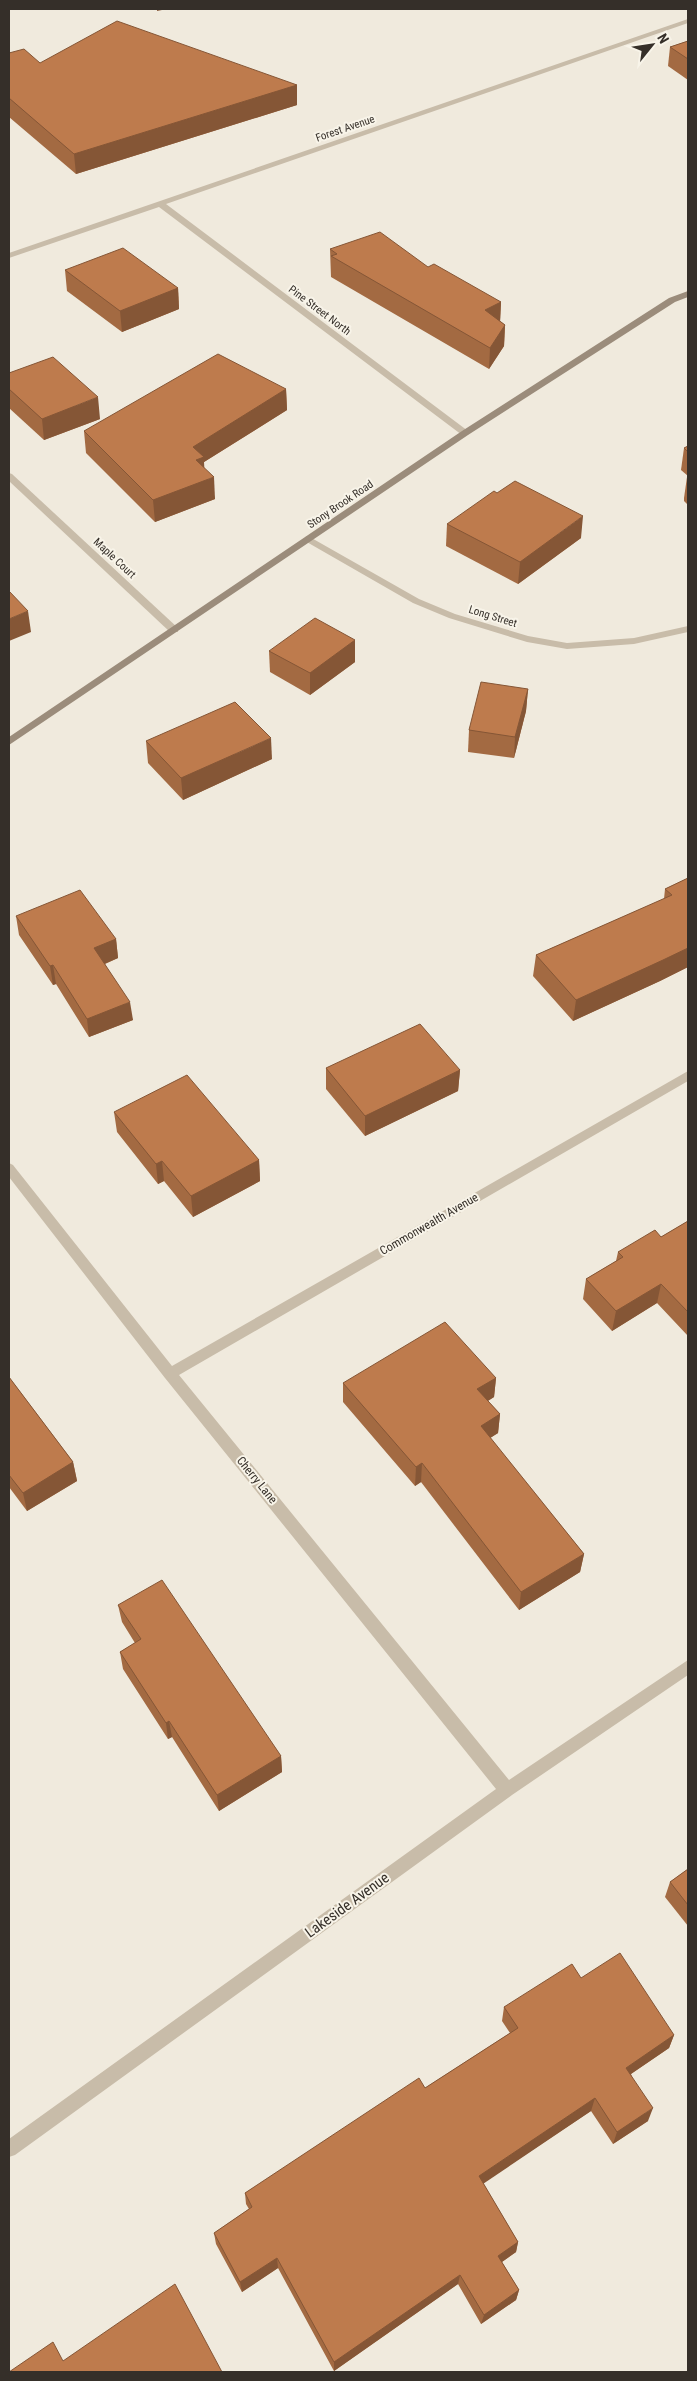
<svg xmlns="http://www.w3.org/2000/svg" width="697" height="2381" font-family="'Roboto Condensed',sans-serif">
<style>
.lines{fill:none;stroke-linecap:round;stroke-linejoin:round}
.minor{fill:#c8bca9;fill-rule:evenodd}
.secondary{fill:#9b8c7b;fill-rule:evenodd}
.wall{fill:#a36a42}
.shaded-wall{fill:#855636}
.building{fill:#be7b4d;stroke:#855636}
.labels{text-anchor:middle;stroke-width:4;stroke-linejoin:round;paint-order:stroke}
.far-street-label{font-size:11px;fill:#352f29;stroke:#f8f4e9}
.street-label{font-size:12px;fill:#352f29;stroke:#f8f4e9}
.near-street-label{font-size:15px;fill:#352f29;stroke:#f8f4e9}
</style>
<rect width="100%" height="100%" fill="#f0eadd"/>
<g class="lines">
<g class="minor">
<polygon points="688,19 688,23 166,204 468,431 468,435 462,435 159,207 9,258 9,253"/>
<polygon points="9,473 12,474 178,628 178,632 170,632 9,481"/>
<polygon points="308,536 419,599 455,614 528,636 567,643 634,638 688,626 688,632 634,644 567,649 527,642 449,618 413,603 305,541 305,537"/>
<polygon points="688,1071 688,1081 179,1375 509,1780 688,1660 688,1675 512,1795 15,2155 9,2157 9,2139 496,1789 165,1378 9,1177 9,1163 13,1165 172,1366"/>
</g>
<polygon class="secondary" points="688,291 688,297 675,302 468,435 9,745 9,737 462,431 669,298"/>
</g>
<g class="wall">
<polygon points="688,41 688,80 668,66 670,47"/>
<polygon points="9,53 40,63 297,85 297,105 76,174 9,117"/>
<polygon points="330,249 428,267 501,302 500,321 505,325 504,346 489,369 331,277"/>
<polygon points="65,270 178,288 179,309 122,332 67,291"/>
<polygon points="9,373 100,419 44,440 9,408"/>
<polygon points="286,389 287,410 204,462 204,468 215,499 155,522 86,453 84,431"/>
<polygon points="688,446 688,476 681,470 684,448"/>
<polygon points="688,476 688,505 684,501 684,498 687,477"/>
<polygon points="447,524 581,538 518,584 446,546"/>
<polygon points="355,640 355,662 310,695 270,672 269,651"/>
<polygon points="528,689 526,711 514,758 468,752 469,730"/>
<polygon points="146,741 272,759 183,800 148,763"/>
<polygon points="688,878 688,967 660,981 573,1021 533,976 536,955 664,899 665,889"/>
<polygon points="16,916 116,939 118,958 105,964 133,1020 89,1037 56,984 53,985 19,935"/>
<polygon points="326,1068 460,1070 458,1091 365,1136 326,1089"/>
<polygon points="114,1112 259,1160 260,1181 193,1217 164,1181 158,1184 117,1132"/>
<polygon points="688,1221 688,1336 657,1303 612,1331 583,1299 586,1279 616,1261 618,1252 661,1237"/>
<polygon points="9,1377 73,1462 77,1481 27,1511 9,1487"/>
<polygon points="496,1378 494,1397 488,1401 500,1414 498,1433 490,1438 584,1554 580,1572 519,1610 421,1482 415,1486 343,1402 343,1383"/>
<polygon points="118,1605 281,1756 282,1772 219,1811 172,1737 168,1739 123,1669 120,1652 135,1643 122,1622"/>
<polygon points="688,1869 688,1926 665,1897 670,1882"/>
<polygon points="581,1978 674,2035 669,2048 631,2074 648,2121 613,2144 591,2111 483,2183 518,2242 516,2252 502,2262 519,2290 516,2300 481,2324 458,2284 334,2371 278,2268 242,2292 216,2244 214,2233 249,2209 246,2204 245,2193 425,2088 510,2033 502,2021 504,2007"/>
</g>
<g class="shaded-wall">
<polygon points="157,9 167,9 157,11"/>
<polygon points="297,85 297,105 76,174 74,154"/>
<polygon points="178,288 179,309 122,332 120,311"/>
<polygon points="501,302 500,323 485,310"/>
<polygon points="505,325 504,346 489,369 490,348"/>
<polygon points="286,389 287,410 204,462 205,479 198,482 193,447"/>
<polygon points="98,397 100,419 44,440 42,419"/>
<polygon points="214,477 215,499 155,522 153,500"/>
<polygon points="583,516 581,538 518,584 520,562"/>
<polygon points="28,611 31,632 9,641 9,619"/>
<polygon points="355,640 355,662 310,695 310,673"/>
<polygon points="528,689 526,711 514,758 515,737"/>
<polygon points="271,738 272,759 183,800 181,778"/>
<polygon points="116,939 118,958 97,967 94,948"/>
<polygon points="688,948 688,967 660,981 573,1021 576,1000"/>
<polygon points="53,965 56,984 53,985 50,966"/>
<polygon points="130,1002 133,1020 89,1037 87,1019"/>
<polygon points="460,1070 458,1091 365,1136 365,1116"/>
<polygon points="259,1160 260,1181 193,1217 191,1196"/>
<polygon points="162,1161 164,1181 158,1184 156,1164"/>
<polygon points="661,1284 657,1303 612,1331 616,1311"/>
<polygon points="496,1378 494,1397 476,1408 477,1389"/>
<polygon points="500,1414 498,1433 479,1445 481,1426"/>
<polygon points="73,1462 77,1481 27,1511 23,1493"/>
<polygon points="422,1463 421,1482 415,1486 416,1467"/>
<polygon points="584,1554 580,1572 519,1610 521,1592"/>
<polygon points="169,1721 172,1737 168,1739 166,1723"/>
<polygon points="281,1756 282,1772 219,1811 217,1795"/>
<polygon points="674,2035 669,2048 622,2080 626,2068"/>
<polygon points="595,2098 591,2111 477,2188 479,2176"/>
<polygon points="653,2108 648,2121 613,2144 617,2132"/>
<polygon points="518,2242 516,2252 496,2266 498,2256"/>
<polygon points="277,2258 278,2268 242,2292 240,2282"/>
<polygon points="460,2275 458,2284 334,2371 334,2362"/>
<polygon points="519,2290 516,2300 481,2324 484,2315"/>
</g>
<g class="building">
<polygon points="117,21 297,85 74,154 9,98 9,53 24,49 40,63"/>
<polygon points="688,41 688,59 670,47"/>
<polygon points="380,232 428,267 434,264 501,302 485,310 505,325 490,348 331,256 337,254 330,249"/>
<polygon points="123,248 178,288 120,311 65,270"/>
<polygon points="218,354 286,389 193,447 204,457 196,460 214,477 153,500 84,431"/>
<polygon points="53,357 98,397 42,419 9,389 9,373"/>
<polygon points="688,446 688,452 684,448"/>
<polygon points="515,481 583,516 520,562 447,524 494,491 497,493"/>
<polygon points="9,591 28,611 9,619"/>
<polygon points="315,618 355,640 310,673 269,651"/>
<polygon points="481,682 528,689 515,737 469,730"/>
<polygon points="235,702 271,738 181,778 146,741"/>
<polygon points="688,878 688,948 663,960 576,1000 536,955 672,895 665,889"/>
<polygon points="80,890 116,939 94,948 130,1002 87,1019 53,965 50,966 16,916"/>
<polygon points="420,1024 460,1070 365,1116 326,1068"/>
<polygon points="187,1075 259,1160 191,1196 162,1161 156,1164 114,1112"/>
<polygon points="688,1221 688,1312 661,1284 616,1311 586,1279 623,1257 618,1252 655,1230 661,1237"/>
<polygon points="445,1322 496,1378 477,1389 500,1414 481,1426 584,1554 521,1592 422,1463 416,1467 343,1383"/>
<polygon points="9,1377 73,1462 23,1493 9,1475"/>
<polygon points="162,1580 281,1756 217,1795 169,1721 166,1723 120,1652 141,1639 118,1605"/>
<polygon points="688,1869 688,1905 670,1882"/>
<polygon points="620,1953 674,2035 626,2068 653,2108 617,2132 595,2098 479,2176 518,2242 498,2256 519,2290 484,2315 460,2275 334,2362 277,2258 240,2282 214,2233 252,2207 245,2193 419,2078 425,2088 518,2028 504,2007 572,1964 581,1978"/>
<polygon points="175,2284 222,2372 9,2372 53,2342 63,2361"/>
</g>
<g class="labels">
<g class="far-street-label">
<text transform="translate(345 128) rotate(-19)" y="4">Forest Avenue</text>
<text transform="translate(320 310) rotate(37)" y="4">Pine Street North</text>
<text transform="translate(340 504) rotate(-34)" y="4">Stony Brook Road</text>
<text transform="translate(115 558) rotate(43)" y="4">Maple Court</text>
<text transform="translate(493 616) rotate(17)" y="4">Long Street</text>
</g>
<g class="street-label">
<text transform="translate(429 1224) rotate(-30)" y="4">Commonwealth Avenue</text>
<text transform="translate(257 1480) rotate(51)" y="4">Cherry Lane</text>
</g>
<g class="near-street-label">
<text transform="translate(347 1905) rotate(-36)" y="5">Lakeside Avenue</text>
</g>
</g>
<rect width="697" height="2381" fill="none" stroke="#352f29" stroke-width="20"/>
<g transform="translate(652 45) rotate(60)" stroke="#f8f4e9" stroke-width="4" paint-order="stroke">
<path d="M0-4L9 19L0 12L-9 19Z" fill="#352f29"/>
<text y="-8" font-size="14" font-weight="bold" text-anchor="middle" fill="#352f29">N</text>
</g>
</svg>
